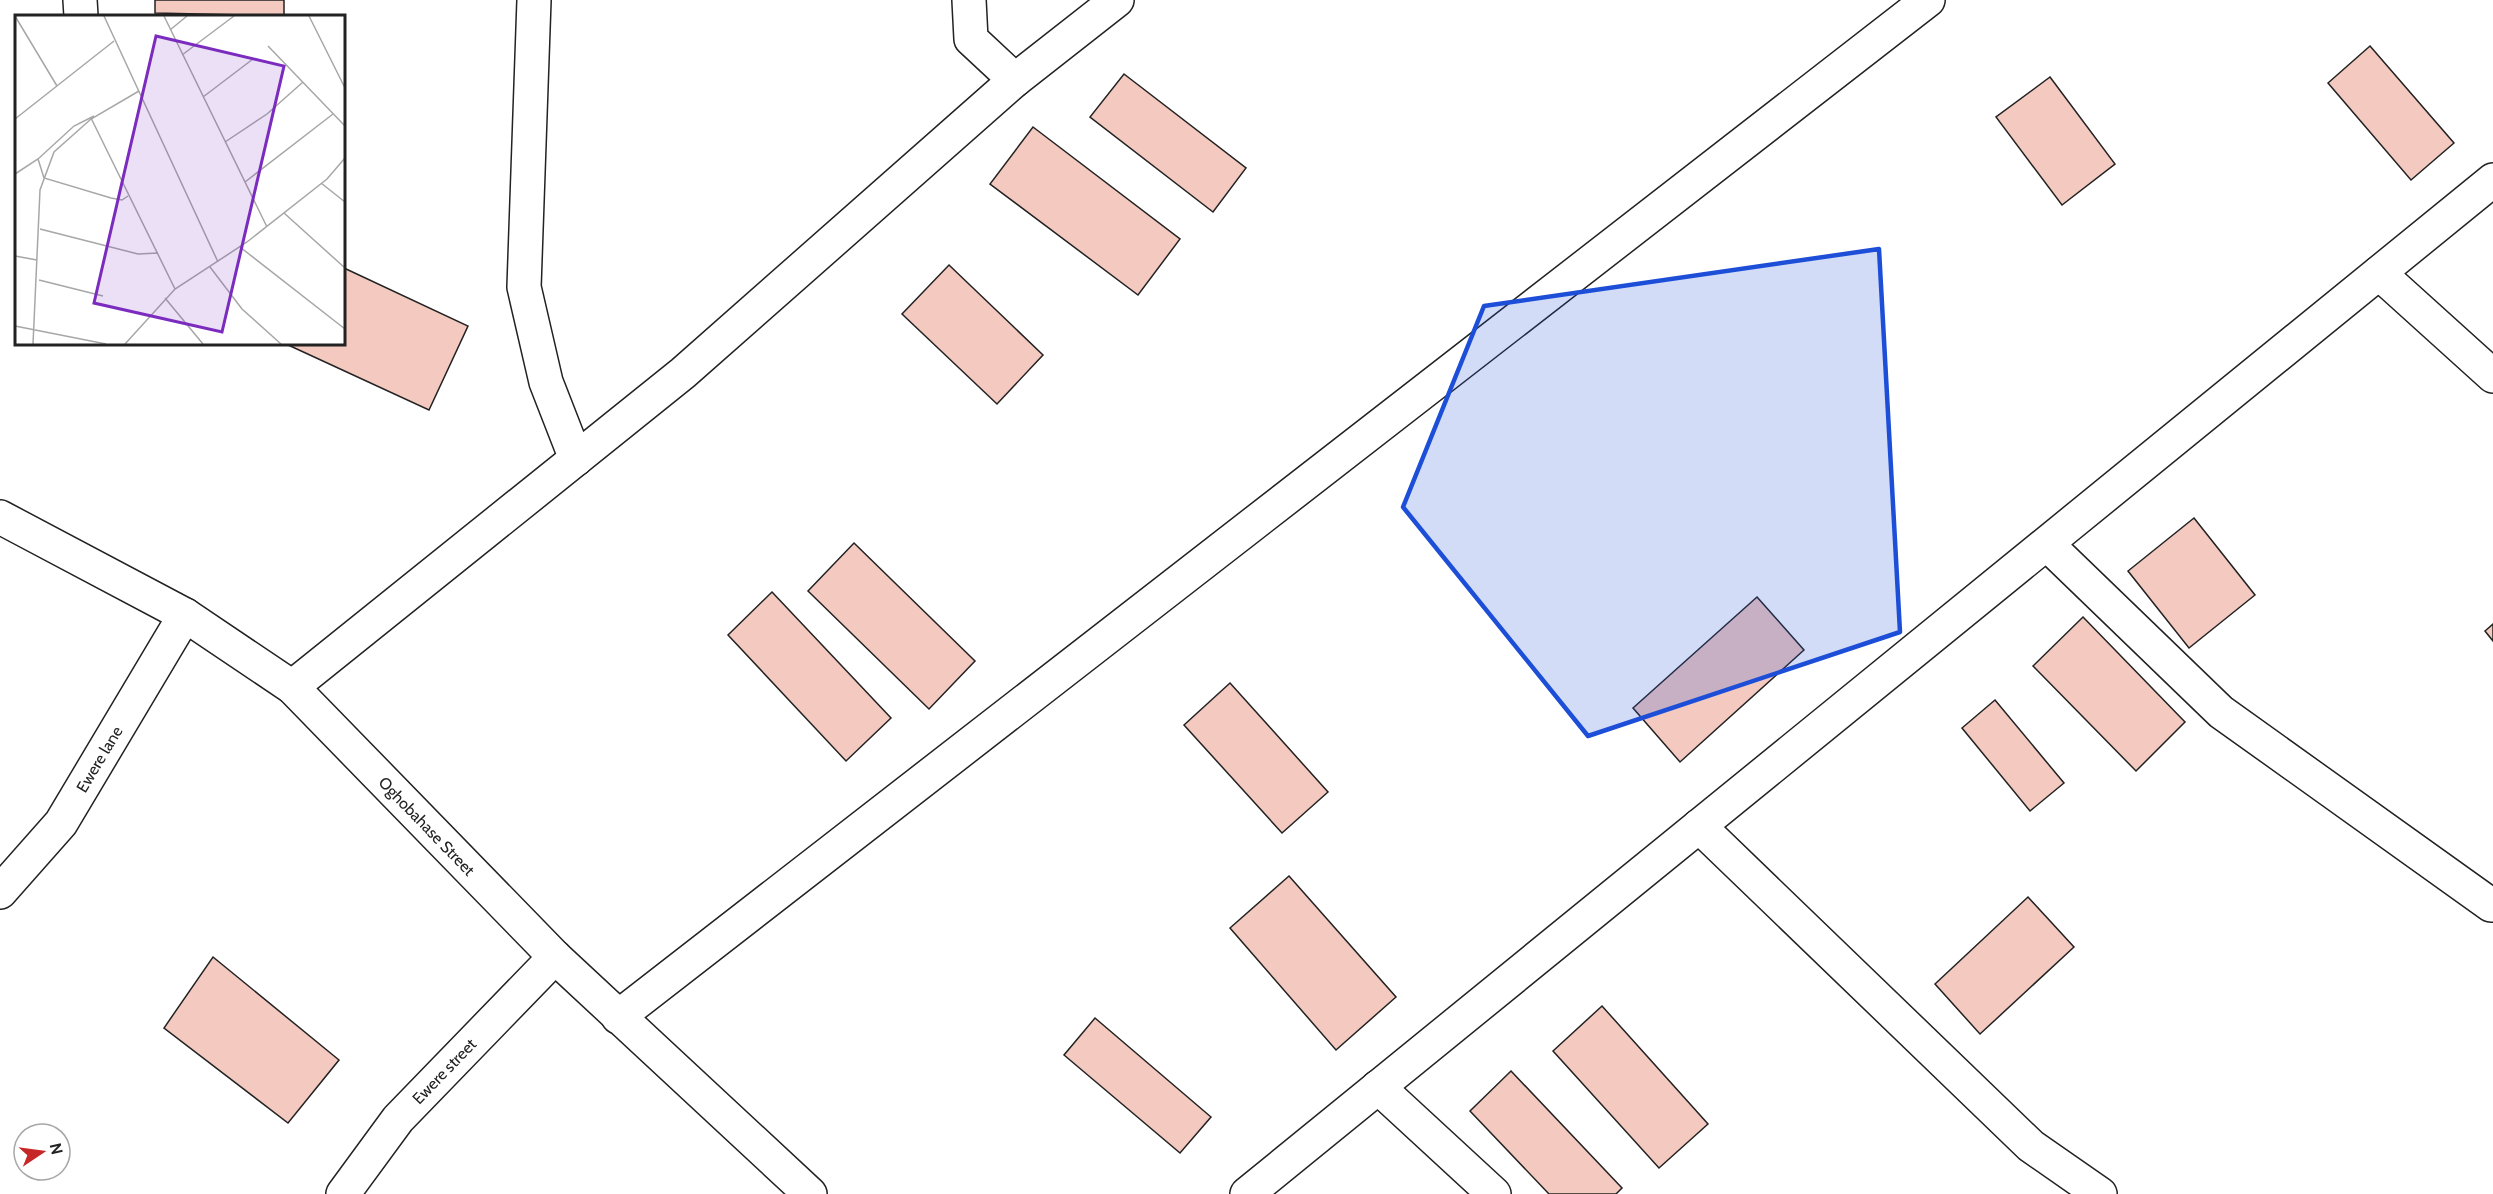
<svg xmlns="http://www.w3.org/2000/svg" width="2493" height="1194" font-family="Cabin,sans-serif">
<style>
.building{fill:#f3c9c0;stroke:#222;stroke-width:1.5}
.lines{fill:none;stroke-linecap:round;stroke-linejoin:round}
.minor-casing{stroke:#222;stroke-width:36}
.minor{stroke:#fff;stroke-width:33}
.marked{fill:#1d4ed8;fill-opacity:0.2;stroke:#1d4ed8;stroke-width:4.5;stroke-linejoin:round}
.labels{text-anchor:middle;stroke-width:4.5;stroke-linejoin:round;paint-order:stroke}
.street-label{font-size:16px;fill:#222;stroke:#fff}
.inset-road{fill:none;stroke:#a7a7a7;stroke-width:1.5}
.view{fill:#7b2cbf;fill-opacity:0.15;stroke:#7b2cbf;stroke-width:3}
.inset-edge{fill:none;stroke:#222;stroke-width:3}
</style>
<rect width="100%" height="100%" fill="#fff"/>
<g class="building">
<polygon points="155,0 284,0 284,16 155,13"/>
<polygon points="2370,46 2454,143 2411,180 2328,83"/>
<polygon points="1124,74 1246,168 1213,212 1090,117"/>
<polygon points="2050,77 2115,164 2062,205 1996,117"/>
<polygon points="1033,127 1180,239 1138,295 990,184"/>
<polygon points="949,265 1043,355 997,404 902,314"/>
<polygon points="344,268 468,326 429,410 286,344 344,344"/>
<polygon points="2194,518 2255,595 2189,648 2128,571"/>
<polygon points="854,543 975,661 929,709 808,591"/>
<polygon points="772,592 891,718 846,761 728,635"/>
<polygon points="1757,597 1804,650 1680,762 1633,708"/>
<polygon points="2083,617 2185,722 2136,771 2033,666"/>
<polygon points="2493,624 2493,641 2485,631"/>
<polygon points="1230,683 1328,792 1282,833 1184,725"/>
<polygon points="1995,700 2064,783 2030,811 1962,728"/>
<polygon points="1289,876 1396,997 1336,1050 1230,928"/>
<polygon points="2028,897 2074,947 1980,1034 1935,984"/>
<polygon points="213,957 339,1060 288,1123 164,1028"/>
<polygon points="1602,1006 1708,1124 1659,1168 1553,1051"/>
<polygon points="1095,1018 1211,1117 1180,1153 1064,1055"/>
<polygon points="1511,1071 1622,1188 1616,1194 1549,1194 1470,1111"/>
</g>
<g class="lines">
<g class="minor-casing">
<g id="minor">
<polyline points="80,0 81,16"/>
<polyline points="534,0 524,287 546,382 576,459"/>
<polyline points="969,0 971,39 1015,80"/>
<polyline points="2379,273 2493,376"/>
<polyline points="0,517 185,615 292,687 555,957 810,1194"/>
<polyline points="2047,544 2221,712 2491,905"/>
<polyline points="292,687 683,373 1015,80 1117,0"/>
<polyline points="1699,826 2031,1146 2100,1194"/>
<polyline points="0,892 61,823 185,615"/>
<polyline points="618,1017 1928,0"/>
<polyline points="1378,1087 1494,1194"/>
<polyline points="343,1194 398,1119 555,957"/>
<polyline points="1247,1194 2493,180"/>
</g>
</g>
<use href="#minor" class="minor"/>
</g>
<path class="marked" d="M1879,249L1900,632L1588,736L1403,507L1484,306Z"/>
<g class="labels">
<g class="street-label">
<text transform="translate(99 759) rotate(-59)" y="6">Ewere lane</text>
<text transform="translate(427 826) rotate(46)" y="6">Oghobahase Street</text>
<text transform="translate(444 1071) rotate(-46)" y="6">Ewere street</text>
</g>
</g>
<g transform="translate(15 15)">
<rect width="330" height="330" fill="#fff"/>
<path class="inset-road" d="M0,1L42,71M89,1L203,247M149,1L252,212M294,1L330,73M155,15L172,1M253,31L330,111M167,40L219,1M188,82L238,44M76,103L160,274M0,104L99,26M210,127L252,99L288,67M23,144L29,163L96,183L107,185L113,181M0,159L23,144L59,111L79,101M230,167L318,99M306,168L330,187M269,198L330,253M25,214L123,239L143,238M225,232L330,314M0,241L22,245M195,252L227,294L266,329M24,265L88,281M150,283L188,329M0,311L91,329M18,329L25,175L39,137L76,104L124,76M110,329L160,274L232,227L312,164L330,143"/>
<path class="view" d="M141,21L269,51L207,317L79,288Z"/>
<rect width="330" height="330" class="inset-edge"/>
</g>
<g transform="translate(42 1152) rotate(77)"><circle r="28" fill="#ffffff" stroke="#a7a7a7" stroke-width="1.5"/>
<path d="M0-4.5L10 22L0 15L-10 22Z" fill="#c62828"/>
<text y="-9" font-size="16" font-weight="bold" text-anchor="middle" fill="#222222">N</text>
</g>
</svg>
